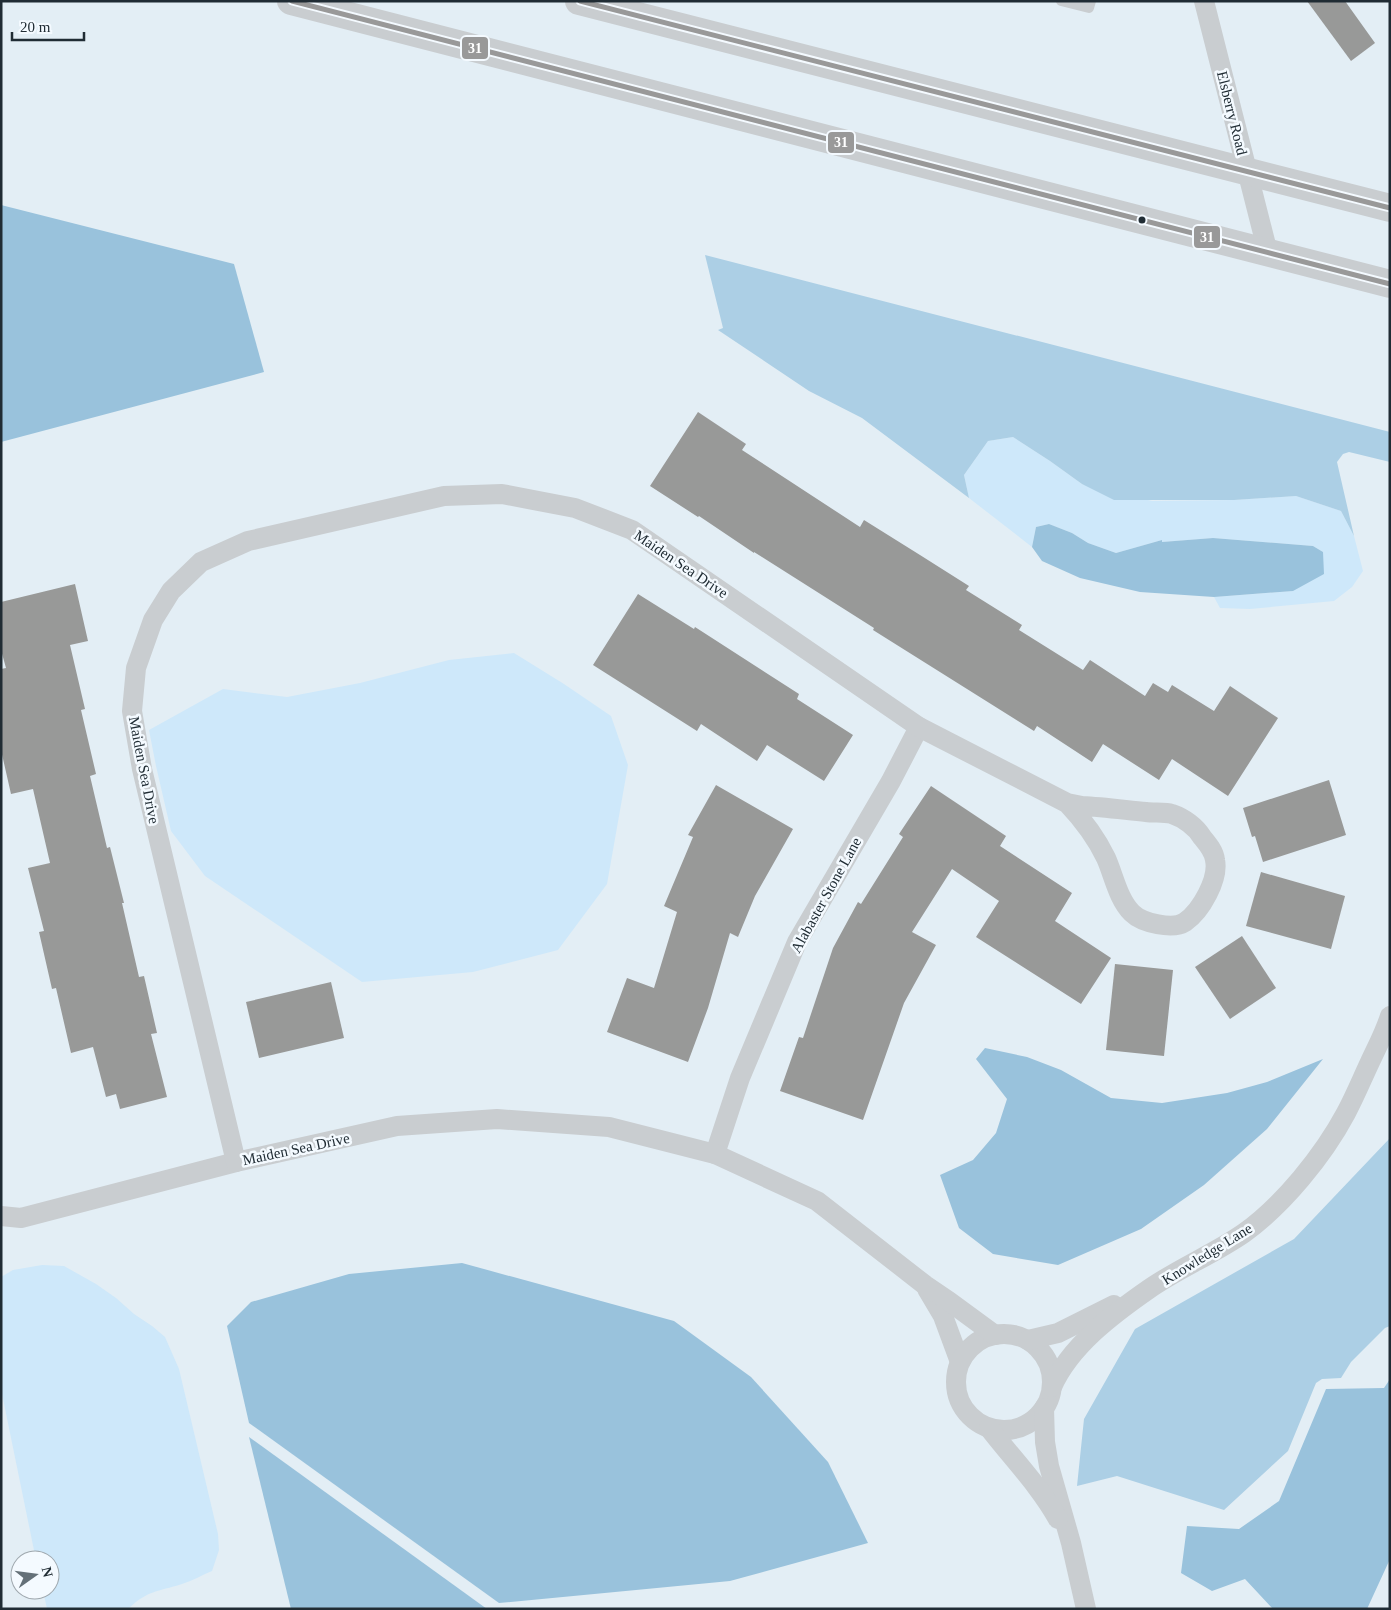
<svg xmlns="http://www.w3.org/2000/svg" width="1391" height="1610" font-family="Georgia,serif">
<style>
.green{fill:#cee8fa}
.forest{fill:#accfe5}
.water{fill:#99c2dc}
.building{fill:#989998}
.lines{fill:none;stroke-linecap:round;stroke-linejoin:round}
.service{stroke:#c9cdd0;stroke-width:10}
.minor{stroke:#c9cdd0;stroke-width:20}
.primary{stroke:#c9cdd0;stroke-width:28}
.bus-1-casing{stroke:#f4faff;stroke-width:9}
.bus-1{stroke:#999;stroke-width:5}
.bus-dot{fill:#202c34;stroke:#f4faff;stroke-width:2}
.labels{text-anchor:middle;stroke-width:5;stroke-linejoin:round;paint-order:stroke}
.street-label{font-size:15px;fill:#202c34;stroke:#f4faff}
.line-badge{stroke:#f4faff;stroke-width:2}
.badge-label{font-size:14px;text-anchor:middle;font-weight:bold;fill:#fff}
</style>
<rect width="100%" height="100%" fill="#e3eef5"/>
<g class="green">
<polygon points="1013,437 1050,461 1082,484 1152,501 1234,500 1296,496 1341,511 1354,536 1363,571 1352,587 1334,601 1250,609 1220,608 1214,597 1293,591 1323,552 1313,546 1213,538 1162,542 1162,540 1116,553 1088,543 1072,533 1049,524 1036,527 1032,547 969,498 964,475 988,441"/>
<polygon points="514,653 564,684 611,716 628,765 607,884 558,950 473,972 362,982 205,876 171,831 156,766 149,730 223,689 287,697 360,683 449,660"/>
<path d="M42,1265L64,1266L96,1284L116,1298L134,1314L152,1326L165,1337L179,1369L218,1534L219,1550L212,1571C202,1575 192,1581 182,1584C157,1592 148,1590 128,1609H47L43,1590H50V1560H36L1,1389V1277L13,1270Z"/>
</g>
<g class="forest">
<polygon points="705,255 1390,432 1390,462 1349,452 1343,454 1337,462 1354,536 1341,511 1296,496 1234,500 1114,500 1082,484 1050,461 1013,437 988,441 964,475 969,498 862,418 809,391 718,330 723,328"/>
<polygon points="1390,1138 1390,1326 1385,1328 1351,1362 1341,1378 1322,1379 1316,1383 1288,1451 1224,1510 1117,1476 1077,1486 1084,1419 1135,1329 1294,1239"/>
</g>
<g class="water">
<polygon points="1,205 234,264 264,372 1,442"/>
<polygon points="1049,524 1072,533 1088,543 1116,553 1162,540 1162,542 1213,538 1313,546 1323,552 1324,574 1293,591 1214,597 1140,592 1080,578 1042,561 1032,547 1036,527"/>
<polygon points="985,1048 1027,1057 1061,1070 1111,1098 1162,1103 1227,1093 1267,1082 1323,1059 1267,1129 1204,1185 1141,1229 1058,1265 993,1254 959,1228 940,1175 973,1160 996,1133 1007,1099 976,1059"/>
<polygon points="462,1263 674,1321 751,1377 828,1462 868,1543 730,1581 499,1603 249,1423 227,1326 251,1302 349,1274"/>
<polygon points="1390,1379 1390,1559 1367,1609 1273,1609 1245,1579 1212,1591 1181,1573 1187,1526 1239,1529 1279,1501 1326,1389 1384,1388"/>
<polygon points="249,1437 487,1609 291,1609"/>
</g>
<g class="building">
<polygon points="1307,1 1345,1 1375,43 1351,61"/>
<polygon points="698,412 746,444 742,450 860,527 864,520 920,555 969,586 966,590 1022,625 1019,630 1083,670 1090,660 1145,696 1153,683 1168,692 1172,685 1214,711 1230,686 1278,718 1228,796 1172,759 1159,780 1103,744 1092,762 1037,726 1034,731 873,630 874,628 754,552 754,553 699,516 698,517 650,486"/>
<polygon points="75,584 88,641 70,645 85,709 81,710 96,774 90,776 107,848 110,847 124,903 122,903 139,977 144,976 157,1033 151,1034 167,1097 120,1109 116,1094 106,1097 93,1047 71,1053 56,988 52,989 39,932 44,931 28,868 50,863 33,789 11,794 1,750 1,669 6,668 1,650 1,602"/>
<polygon points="638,594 694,629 695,627 799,694 797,699 853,735 824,781 767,745 757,761 701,724 697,731 593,665"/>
<polygon points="1329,780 1346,835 1263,862 1255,836 1252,837 1243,808"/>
<polygon points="716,785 793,829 755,896 738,937 730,933 708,1008 688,1062 607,1032 627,978 654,988 677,912 664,906 693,837 688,835"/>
<polygon points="931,786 1006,836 1000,846 1072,893 1055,921 1111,958 1081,1004 976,937 999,901 952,869 912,932 936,945 904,1003 863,1120 780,1091 799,1037 803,1038 833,948 858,902 861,904 903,837 899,834"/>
<polygon points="1261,872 1345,896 1331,949 1246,926"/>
<polygon points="1242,936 1276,988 1230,1019 1195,967"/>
<polygon points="1115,964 1173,970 1164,1056 1106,1050"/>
<polygon points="331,982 344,1038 259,1058 246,1002"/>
</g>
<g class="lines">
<polyline class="service" points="1061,1 1089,8 1091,1"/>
<g class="minor">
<polyline points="1204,1 1268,253"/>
<polyline points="715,1154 740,1078 797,942 891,781 919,727"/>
<polyline points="1,1216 21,1218 236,1162"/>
<polyline points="927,1289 943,1316 960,1362"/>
<circle cx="1004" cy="1382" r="48"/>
<path d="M995,1335L950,1302L925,1285L817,1201L715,1154L609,1127L497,1119L397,1126L236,1162L142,769L132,711L136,668L153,620L171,591L201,562L248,541L444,496L502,494L575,508L632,530L919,727L1067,803L1082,806C1103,807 1125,810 1146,812C1154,813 1165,812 1172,814C1184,818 1196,827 1202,837C1207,843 1214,851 1215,860C1219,879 1201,911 1185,922C1173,930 1142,923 1132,913C1118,899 1114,876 1106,858C1096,837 1083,820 1067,803"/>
<polyline points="1028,1340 1058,1333 1114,1305"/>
<path d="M1052,1387C1070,1346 1113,1314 1149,1289C1179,1268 1214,1254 1244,1233C1283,1205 1323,1156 1346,1113C1355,1096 1362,1079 1370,1062C1377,1047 1385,1032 1390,1016"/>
<polyline points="1044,1408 1045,1442 1049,1466 1071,1543 1086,1609"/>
<path d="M989,1428C1012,1458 1039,1485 1058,1519"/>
</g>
<g class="primary">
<polyline points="291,1 1390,284"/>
<polyline points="579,1 1390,208"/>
</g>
<g class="bus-1-casing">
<g id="bus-1">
<polyline points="292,1 1390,284"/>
<polyline points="580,1 1390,208"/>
</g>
</g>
<use href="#bus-1" class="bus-1"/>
</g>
<circle class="bus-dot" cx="1142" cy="220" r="4.5"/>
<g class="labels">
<g class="street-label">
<text transform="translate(1232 113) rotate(76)" y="5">Elsberry Road</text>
<text transform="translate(681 564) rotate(34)" y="5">Maiden Sea Drive</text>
<text transform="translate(144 770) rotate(79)" y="5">Maiden Sea Drive</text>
<text transform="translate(826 895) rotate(-61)" y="5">Alabaster Stone Lane</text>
<text transform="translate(296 1149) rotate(-12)" y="5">Maiden Sea Drive</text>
<text transform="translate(1207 1254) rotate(-32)" y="5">Knowledge Lane</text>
</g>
</g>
<g class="line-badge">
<rect x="461" y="36" width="28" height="24" rx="5" fill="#999"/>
<rect x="827" y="131" width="28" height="23" rx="5" fill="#999"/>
<rect x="1193" y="225" width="28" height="24" rx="5" fill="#999"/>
</g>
<g class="badge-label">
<text x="475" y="53">31</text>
<text x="841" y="147">31</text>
<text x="1207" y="242">31</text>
</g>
<rect width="1391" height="1610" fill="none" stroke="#202c34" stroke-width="5"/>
<g transform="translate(35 1575) rotate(76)"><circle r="24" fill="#f4faff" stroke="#9fa8ae"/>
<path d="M0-4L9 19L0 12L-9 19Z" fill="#647078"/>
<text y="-8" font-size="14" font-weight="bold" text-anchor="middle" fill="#202c34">N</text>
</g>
<path d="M12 32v8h72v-8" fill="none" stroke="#202c34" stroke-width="2.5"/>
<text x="20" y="32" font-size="15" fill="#202c34" stroke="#f4faff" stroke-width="4" paint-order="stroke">20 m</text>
</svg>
